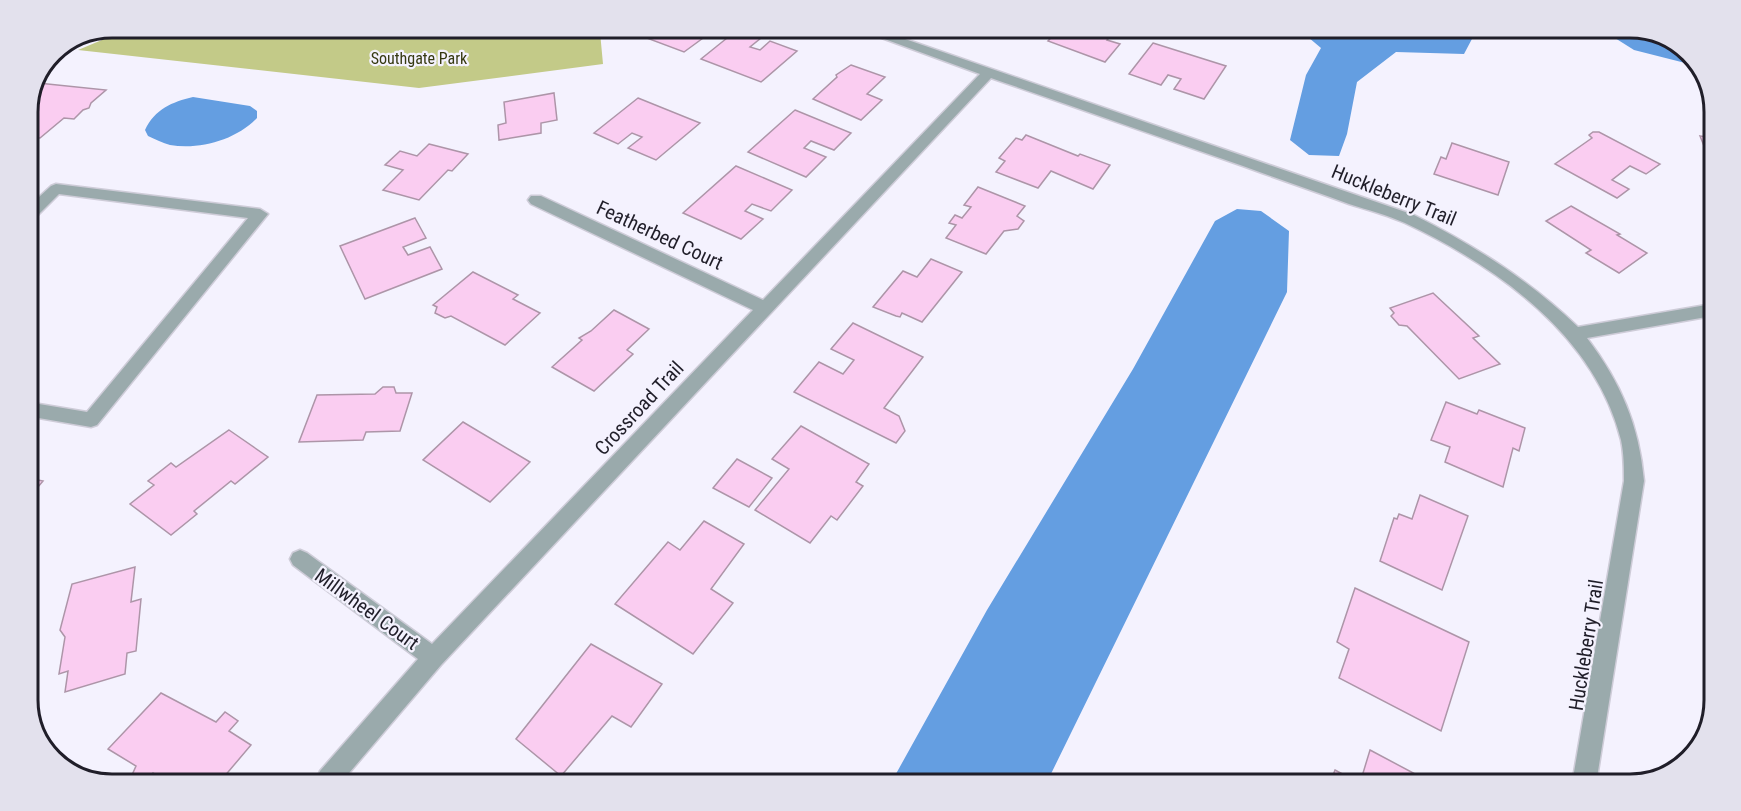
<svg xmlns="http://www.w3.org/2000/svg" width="1741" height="811" font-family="'Roboto Condensed',sans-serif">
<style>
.green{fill:#c3ca88}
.water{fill:#649ee1}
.building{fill:#facdf1;stroke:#ad95a8;stroke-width:1.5}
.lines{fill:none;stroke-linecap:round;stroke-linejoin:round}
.lane-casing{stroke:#ceccd8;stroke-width:3}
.street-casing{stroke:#ceccd8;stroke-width:3}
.lane{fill:#9aaaac;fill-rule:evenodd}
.street{fill:#9aaaac;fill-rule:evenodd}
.labels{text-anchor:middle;stroke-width:4.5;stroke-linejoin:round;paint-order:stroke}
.far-park-label{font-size:16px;fill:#363911;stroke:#f4f2fe}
.street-label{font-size:20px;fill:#201e29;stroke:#f4f2fe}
.rim{fill:none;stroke:#201e29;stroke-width:3}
</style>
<rect width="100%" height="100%" fill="#f4f2fe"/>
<polygon class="green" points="133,27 606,29 600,32 603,64 419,88 78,50"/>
<g class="water">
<polygon points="1302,32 1466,33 1473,37 1464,54 1396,52 1357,82 1347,134 1339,156 1309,155 1290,140 1306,75 1321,48"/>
<polygon points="1607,33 1662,34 1701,67 1634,50"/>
<path d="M193,97L250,106L257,111V118C236,140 200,150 170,145C163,143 155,139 148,136L145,130C155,109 172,102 193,97Z"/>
<polygon points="1237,209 1261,211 1289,231 1287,292 1047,782 892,781 987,610 1133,369 1215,221"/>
</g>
<g class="building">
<polygon points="630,29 714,30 684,52 628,31"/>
<polygon points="737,30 761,38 750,47 760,50 770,41 797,51 761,82 701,59"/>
<polygon points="999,31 1026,31 1020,38"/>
<polygon points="1057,31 1104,31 1112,34 1107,40 1120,44 1105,62 1048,41"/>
<polygon points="1153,43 1226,66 1204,99 1174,89 1181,79 1168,75 1161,85 1129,74"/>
<polygon points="851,65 885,77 867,94 882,100 861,120 813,99 837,77 836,75"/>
<polygon points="38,83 106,90 91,103 89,108 83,110 74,119 64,118 40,138 27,137 27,106"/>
<polygon points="554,93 557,120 541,123 541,133 499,140 498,125 506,123 504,102"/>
<polygon points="638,98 700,123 656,160 628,148 642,137 632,133 618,144 594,133"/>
<polygon points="795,110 851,133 834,150 811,141 804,148 826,157 806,177 748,152"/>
<polygon points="1593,132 1599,132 1660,164 1646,174 1630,166 1612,180 1629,189 1617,198 1555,164 1592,138 1589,135"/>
<polygon points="1026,135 1078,156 1080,154 1110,165 1093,189 1051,171 1038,188 996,172 1005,161 999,158 1016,138 1022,140"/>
<polygon points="1700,136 1714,138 1713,166 1712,166"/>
<polygon points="1452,143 1509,162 1498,195 1434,174 1441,157 1446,159"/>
<polygon points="429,144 468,154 452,171 448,170 419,200 383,190 403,170 385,165 400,151 417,156"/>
<polygon points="736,166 792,190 771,211 752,204 745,211 763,219 741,239 683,213"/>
<polygon points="978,187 1025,206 1017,216 1024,221 1018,229 1004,231 986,254 946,238 956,225 949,223 955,215 962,218 971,207 964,205"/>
<polygon points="1571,206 1620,234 1617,235 1647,253 1619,273 1586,253 1591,250 1546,221"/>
<polygon points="415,218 426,238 403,247 408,255 430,247 442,269 365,299 340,246"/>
<polygon points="931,259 962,272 922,322 902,313 900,317 896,316 873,307 903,271 917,277"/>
<polygon points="473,272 518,295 513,299 540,313 505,345 451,316 445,318 435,313 437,307 433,305"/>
<polygon points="1433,293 1479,336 1473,338 1500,364 1459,379 1407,326 1399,325 1391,316 1394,313 1390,308"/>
<polygon points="614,310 649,329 627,350 633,354 594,391 552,367 582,340 579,338 591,331"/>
<polygon points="853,323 923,357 884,408 899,416 905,431 896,443 794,392 819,362 843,374 854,360 831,349"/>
<polygon points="383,387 394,387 396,393 412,393 400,431 366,432 363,440 299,442 317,395 375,394"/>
<polygon points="1446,402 1477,414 1479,410 1525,428 1519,451 1513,448 1503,487 1445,462 1450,447 1431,440"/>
<polygon points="463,422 530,462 490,502 423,460"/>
<polygon points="801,426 869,464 856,482 863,486 837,520 831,516 810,543 755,510 789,469 772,459"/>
<polygon points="229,430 268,457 235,484 231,481 194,511 197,514 171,535 130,504 154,485 148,481 171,463 176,467"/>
<polygon points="737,459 772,478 749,507 713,488"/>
<polygon points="27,478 43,481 27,500"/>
<polygon points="1420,495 1468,516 1442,590 1380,561 1394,518 1397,519 1399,514 1412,519"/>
<polygon points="704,521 744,544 711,589 733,603 693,654 615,604 668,542 680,550"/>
<polygon points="135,567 131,602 141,599 136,651 127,653 125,674 65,692 68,671 59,674 65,637 60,630 72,584"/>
<polygon points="1355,588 1469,642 1441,731 1339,678 1349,649 1337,642"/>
<polygon points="591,644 662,684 631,727 612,716 561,776 516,739"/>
<polygon points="161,693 216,722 225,712 238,721 229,731 251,745 223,778 161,778 153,773 148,778 136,778 132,775 136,766 108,749"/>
<polygon points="1370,750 1432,783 1360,783"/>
<polygon points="1335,770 1359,783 1330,783"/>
</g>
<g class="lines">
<g class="lane-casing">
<polygon id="lane" points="56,184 260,209 268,214 97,425 91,427 27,416 27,402 87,412 248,218 59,194 32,221 27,222 27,208 51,186"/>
</g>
<g class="street-casing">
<path id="street" d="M860,30H879L1414,215C1475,246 1529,280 1578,327L1712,304V316L1587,338C1621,383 1639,425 1644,481L1596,784H1572L1624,481C1624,468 1624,454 1621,440C1595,336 1498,267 1405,223C1387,215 1368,210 1349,204C1314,191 1278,179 1243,166C1159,137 1075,107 991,78L441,665L344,779L317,778L320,771L418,659L293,565L290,559L293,553L300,550L307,553L432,644L753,310L531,204L528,200L531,196H541L763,300L980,74Z"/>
</g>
<use href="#lane" class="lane"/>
<use href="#street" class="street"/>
</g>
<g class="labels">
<g class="far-park-label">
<text x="419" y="64">Southgate Park</text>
</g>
<g class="street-label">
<text transform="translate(1394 195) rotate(22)" y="7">Huckleberry Trail</text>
<text transform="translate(660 235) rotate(25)" y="7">Featherbed Court</text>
<text transform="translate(639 408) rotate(-47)" y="7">Crossroad Trail</text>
<text transform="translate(367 609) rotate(36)" y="7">Millwheel Court</text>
<text transform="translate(1586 645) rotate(-81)" y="7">Huckleberry Trail</text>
</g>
</g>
<path d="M0 0H1741V811H0ZM112 38H1630A74 74 0 0 1 1704 112V700A74 74 0 0 1 1630 774H112A74 74 0 0 1 38 700V112A74 74 0 0 1 112 38Z" fill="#e3e1ed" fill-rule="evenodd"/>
<path class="rim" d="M112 38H1630A74 74 0 0 1 1704 112V700A74 74 0 0 1 1630 774H112A74 74 0 0 1 38 700V112A74 74 0 0 1 112 38Z"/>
</svg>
